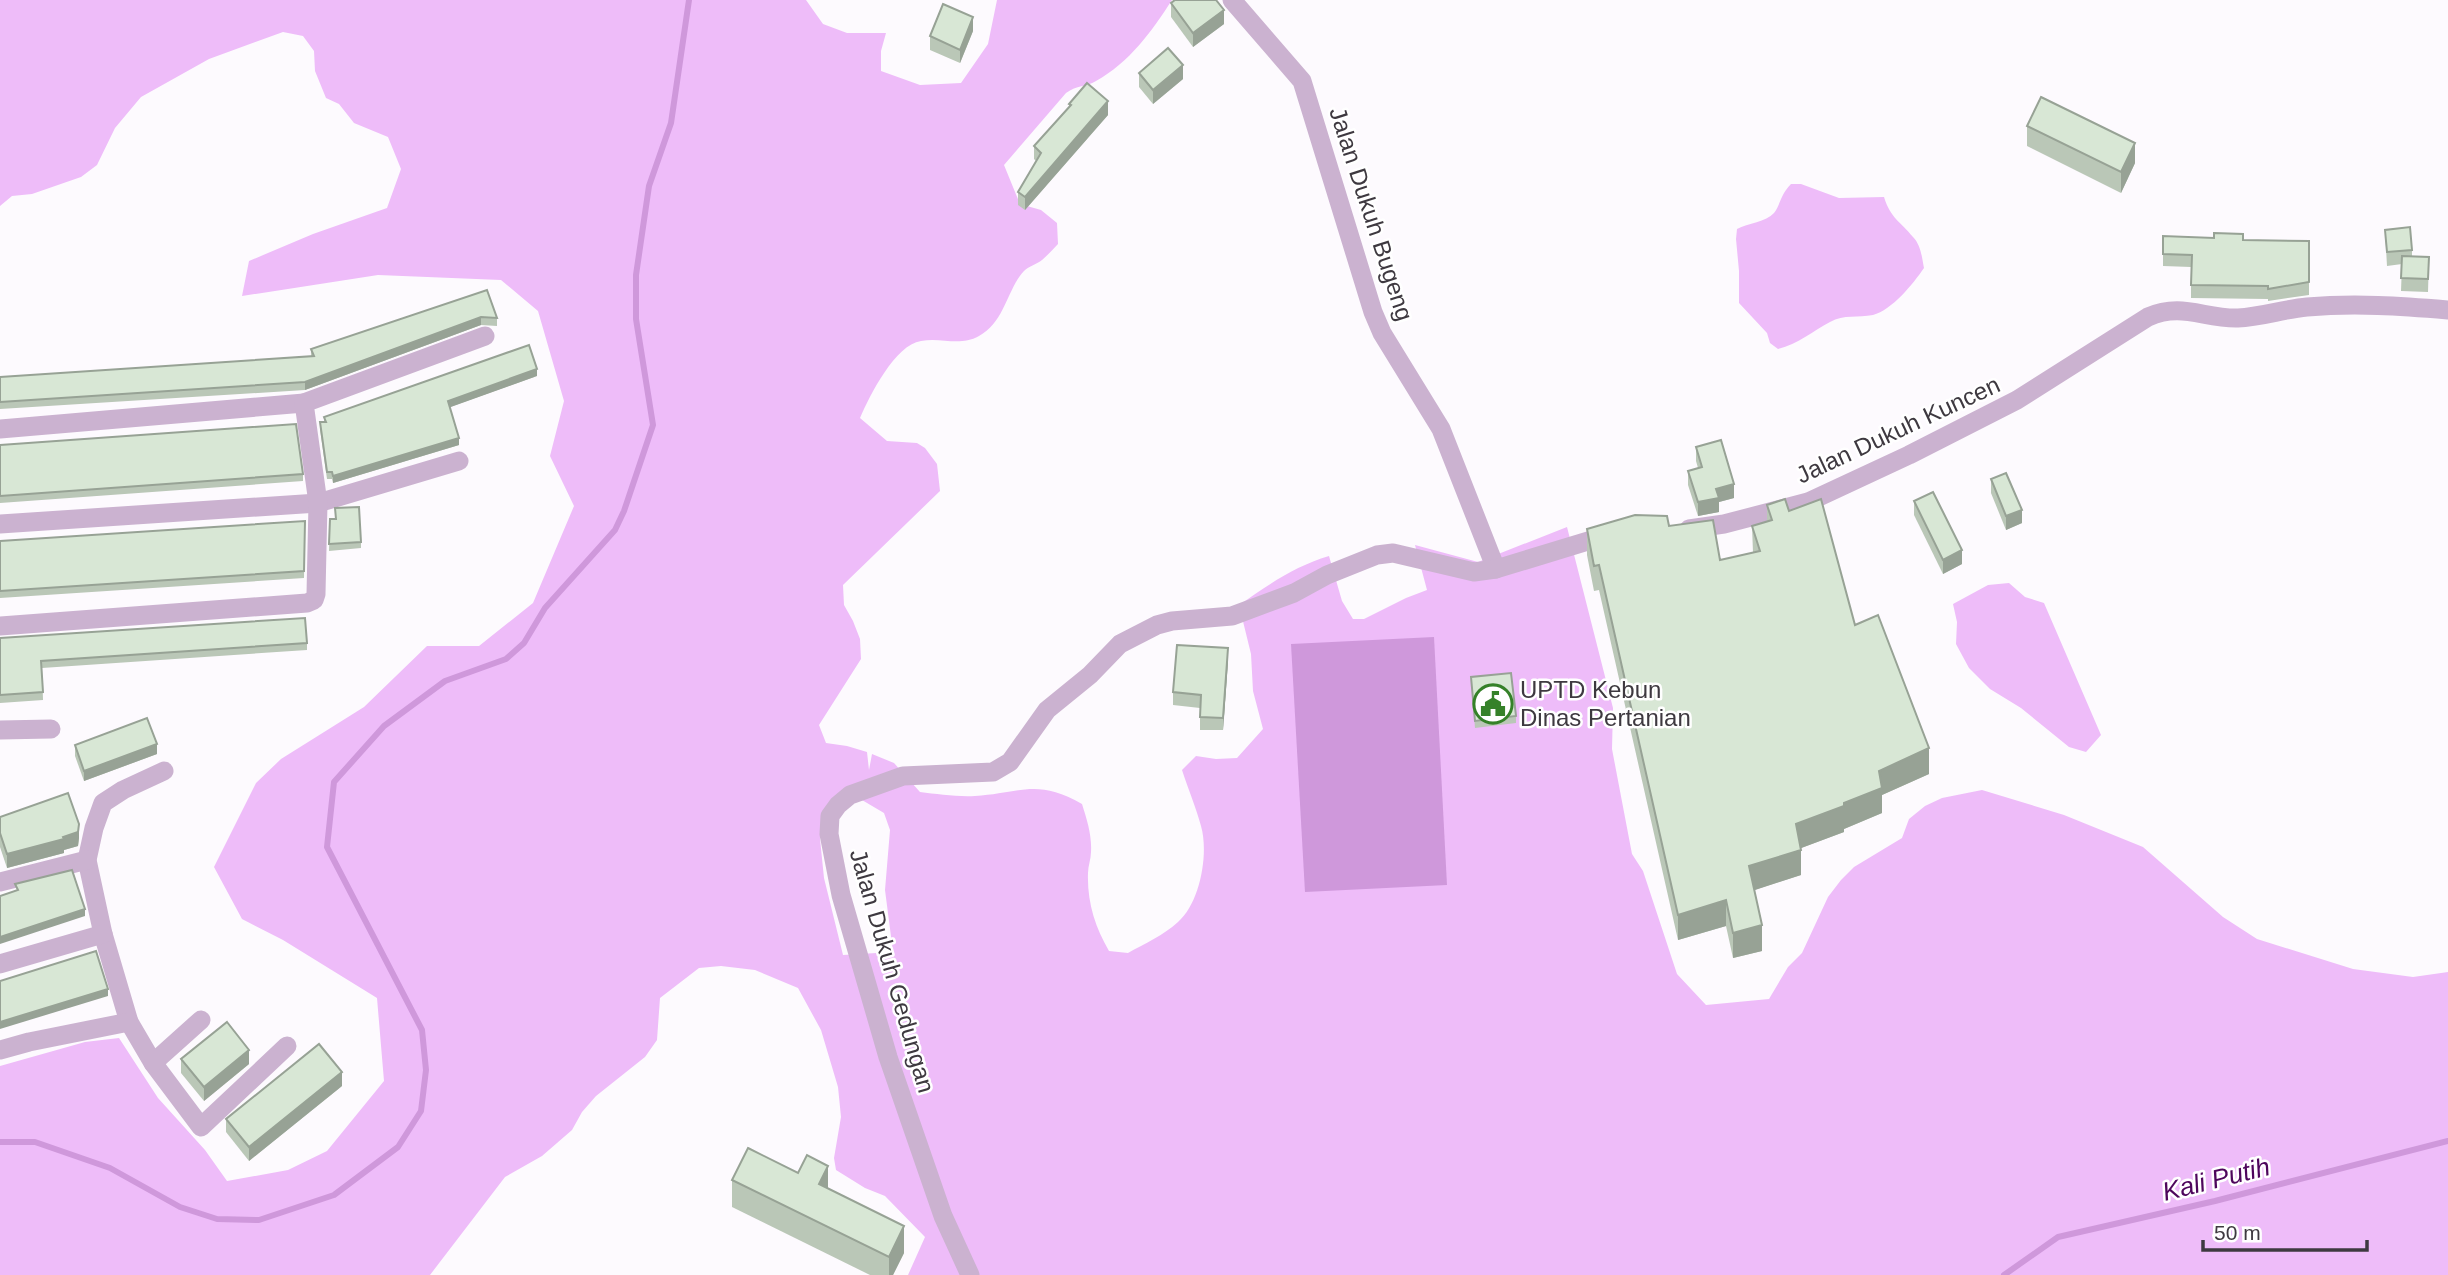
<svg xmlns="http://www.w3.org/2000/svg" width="2448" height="1275" font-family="Arial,sans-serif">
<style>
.green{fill:#eebcf9;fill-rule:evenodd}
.water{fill:#cf98db}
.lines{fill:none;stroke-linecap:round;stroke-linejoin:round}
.stream{stroke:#cf98db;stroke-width:6}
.street{stroke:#cbb2d0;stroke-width:19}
.wall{fill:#bac7b7}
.shaded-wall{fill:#97a295}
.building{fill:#d8e7d5;stroke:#97a295;stroke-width:2}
.labels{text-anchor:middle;stroke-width:5;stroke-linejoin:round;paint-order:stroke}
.street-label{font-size:24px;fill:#3e3940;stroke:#fff}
.poi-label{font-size:24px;fill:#3e3940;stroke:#fff;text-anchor:start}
.water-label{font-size:26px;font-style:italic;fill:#4e065c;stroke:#fff}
</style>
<rect width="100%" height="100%" fill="#fdfafe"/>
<g class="green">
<path d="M0,0H806L823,24L847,33H886L881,51V71L920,85L961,83L988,44L997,0H1172C1152,31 1129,63 1096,81C1086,87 1077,85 1066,93L1004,165L1020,204L1041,210L1057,223L1058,244C1053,249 1048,255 1042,260C1037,264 1029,266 1024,271C1007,289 1005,322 979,336C959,347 942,337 921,341C895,345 870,395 860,418L887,441L917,443L925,448L937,464L940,491L843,585L844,605L853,621L860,639L861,659L819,725L826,743L847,746L867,752L869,770L872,754L894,763L920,792C937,794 957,797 975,796C1021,793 1037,778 1082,804C1087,820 1092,835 1091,852C1091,859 1088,866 1088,873C1087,902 1095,927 1109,951L1128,953C1144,944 1164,935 1178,922C1200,903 1209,854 1201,826C1196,807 1188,789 1182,770L1196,756L1216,759L1237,758L1263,729L1253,691L1251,654L1239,605C1268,585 1295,566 1329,556L1342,601L1353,619H1364L1406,598L1427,590L1415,545L1478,562L1567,527L1613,708L1612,749L1632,854L1643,871L1677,974L1706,1005L1769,999L1788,967L1802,953L1828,897L1841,880L1854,867L1902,838L1909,819L1925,806L1942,798L1982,790L2064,815L2143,847L2223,917L2257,939L2353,969L2413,977L2448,972V1275H908L925,1237L885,1196L865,1188L836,1170L834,1158L841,1117L838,1087L821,1030L798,988L755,970L721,966L699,968L660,998L657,1040L645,1057L596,1096L582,1112L572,1130L542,1156L505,1177L430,1275H0V1066L85,1042L119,1038L158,1098L205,1150L227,1181L288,1170L327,1151L384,1081L377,998L283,940L242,919L214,867L256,783L281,759L364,707L427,646H479L533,603L574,506L550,456L564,401L538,311L501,280L378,275L242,296L249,261L313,234L387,208L401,169L388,137L354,123L339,104L326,98L315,71L314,51L303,36L283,32L209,59L141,97L115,128L97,165L81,177L32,194L12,196L0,206ZM845,790L884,813L890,830L885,890L893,952L843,955L824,878L820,839L827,805Z"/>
<path d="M1791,184H1801L1839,198L1884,197C1891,219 1900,221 1913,237C1921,245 1922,258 1924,268C1913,284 1892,310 1873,315C1858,318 1844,314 1830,322C1813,331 1798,344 1778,349L1770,343L1767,333L1739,303V271L1736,239L1737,229C1748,223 1766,222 1774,213C1780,206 1780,195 1791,184Z"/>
<polygon points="2009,583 2025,597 2044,603 2101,735 2086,752 2069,747 2021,708 1990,689 1969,668 1956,644 1957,622 1953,604 1988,585"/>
</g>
<polygon class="water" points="1434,637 1447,885 1305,892 1291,644"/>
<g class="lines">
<g class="stream">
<polyline points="0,1142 35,1142 110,1168 180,1207 217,1219 259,1220 334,1195 398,1147 421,1111 426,1070 422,1030 327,847 334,782 384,726 445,681 506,659 524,643 545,608 615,530 624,511 653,425 636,319 636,275 649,186 671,123 689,0"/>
<polyline points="2004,1275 2058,1237 2215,1201 2448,1141"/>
</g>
<g class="street">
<polyline points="1232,0 1302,81 1373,312 1382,333 1441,429 1496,569"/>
<polyline points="0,429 304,403"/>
<polyline points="0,524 318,503 459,461"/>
<path d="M1689,529L1724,524L1808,502L1909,455L2017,400L2148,317C2182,302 2204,319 2238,318C2261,317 2284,309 2307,307C2355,303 2401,306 2448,310"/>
<polyline points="0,626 307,603 314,600 316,594 318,503 304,403 485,336"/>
<polyline points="0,730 51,729"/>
<polyline points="164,771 123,790 103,803 94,828 87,860 103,934 129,1022 153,1063 201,1127 287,1046"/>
<polyline points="0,882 87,860"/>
<polyline points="0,964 103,934"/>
<polyline points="0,1050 29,1042 129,1022"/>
<polyline points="153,1063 201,1020"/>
<polyline points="970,1275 943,1216 888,1057 841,895 829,834 830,816 838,805 850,795 903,776 993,772 1010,762 1047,710 1090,675 1120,644 1157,625 1172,621 1232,616 1294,593 1327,575 1377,555 1393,553 1474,572 1496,569 1611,534"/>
</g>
</g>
<g class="wall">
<polygon points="1171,3 1224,24 1193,47 1171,17"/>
<polygon points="973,31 960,63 930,50 930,36"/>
<polygon points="1139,73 1183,79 1153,104 1139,87"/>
<polygon points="1069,104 1108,115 1025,210 1018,205 1018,192 1036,161 1034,159 1034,146 1069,107"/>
<polygon points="2027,126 2135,163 2121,193 2027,146"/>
<polygon points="2385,230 2412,250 2412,257 2429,257 2428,292 2401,291 2402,264 2387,266"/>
<polygon points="2163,236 2243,240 2309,241 2309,295 2268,301 2268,299 2191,298 2191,267 2163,266"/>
<polygon points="487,290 497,318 497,326 481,325 305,390 0,409 0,377 311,356 311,349"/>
<polygon points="537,376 450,407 459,445 333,483 332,479 327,479 320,429 320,422 324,422 324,417"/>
<polygon points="0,445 303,474 303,481 0,503"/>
<polygon points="1696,447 1734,498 1719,502 1719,512 1698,516 1688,485 1688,471 1698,468 1696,461"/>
<polygon points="1991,479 2022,523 2006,530 1991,493"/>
<polygon points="1914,501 1962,564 1943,574 1914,515"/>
<polygon points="1767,505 1789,511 1855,625 1929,774 1882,795 1882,813 1844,829 1844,832 1801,848 1801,875 1754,890 1762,951 1733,958 1726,926 1678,940 1599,590 1594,591 1587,555 1587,529 1669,526 1720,560 1753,553 1752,526 1767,522"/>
<polygon points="330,519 361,542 361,548 329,551"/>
<polygon points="305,521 304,578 0,598 0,541"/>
<polygon points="0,638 307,643 307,650 42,668 43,700 0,703"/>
<polygon points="1228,661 1223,730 1200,730 1200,708 1173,705 1173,692"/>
<polygon points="1471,677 1516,716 1516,723 1475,728"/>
<polygon points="75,745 157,754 84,781 75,756"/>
<polygon points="0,817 79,838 78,846 64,850 64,853 7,868 0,847"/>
<polygon points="181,1059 249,1064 204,1101 181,1073"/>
<polygon points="342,1086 249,1161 226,1132 226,1119"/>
<polygon points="732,1180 828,1188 904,1253 893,1275 870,1275 732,1207"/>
</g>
<g class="shaded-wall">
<polygon points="1224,10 1224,24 1193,47 1193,33"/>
<polygon points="973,17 973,31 960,63 960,50"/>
<polygon points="1183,65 1183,79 1153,104 1153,90"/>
<polygon points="1108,101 1108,115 1025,210 1025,197"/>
<polygon points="2135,143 2135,163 2121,193 2121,172"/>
<polygon points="481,317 481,325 305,390 305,382"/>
<polygon points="537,369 537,376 448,408 448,401"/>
<polygon points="459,438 459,445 333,483 333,476"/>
<polygon points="1734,484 1734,498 1719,502 1719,512 1698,516 1698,502 1716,489"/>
<polygon points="2022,510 2022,523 2006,530 2006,516"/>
<polygon points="1962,550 1962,564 1943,574 1943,560"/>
<polygon points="1228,648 1228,661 1223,730 1223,718"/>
<polygon points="157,744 157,754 84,781 84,771"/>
<polygon points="1929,748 1929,774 1882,795 1882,813 1844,829 1844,832 1796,850 1796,824 1844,803 1879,771"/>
<polygon points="79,824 79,838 78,846 64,850 64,853 7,868 7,854"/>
<polygon points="1801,850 1801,875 1749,892 1749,866"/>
<polygon points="1726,900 1726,926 1678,940 1678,915"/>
<polygon points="85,909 85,916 0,944 0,937"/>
<polygon points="1762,925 1762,951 1733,958 1733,933"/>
<polygon points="108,989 108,996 0,1029 0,1022"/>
<polygon points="249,1050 249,1064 204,1101 204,1087"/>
<polygon points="342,1072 342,1086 249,1161 249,1147"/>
<polygon points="828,1166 828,1193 819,1184"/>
<polygon points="904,1226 904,1253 893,1275 889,1275 889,1257"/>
</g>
<g class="building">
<polygon points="1175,0 1216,0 1224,10 1193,33 1171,3"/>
<polygon points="943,4 973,17 960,50 930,36"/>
<polygon points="1168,48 1183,65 1153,90 1139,73"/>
<polygon points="1087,83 1108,101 1025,197 1018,192 1041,153 1034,146 1071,105 1069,104"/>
<polygon points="2041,97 2135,143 2121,172 2027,126"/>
<polygon points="2410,227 2412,250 2387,252 2385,230"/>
<polygon points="2214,233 2243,234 2243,240 2309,241 2309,282 2268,289 2268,286 2191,285 2192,255 2163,254 2163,236 2214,238"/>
<polygon points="2402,256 2429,257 2428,279 2401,278"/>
<polygon points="487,290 497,318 481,317 305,382 0,402 0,377 314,356 311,349"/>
<polygon points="529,345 537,369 448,401 459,438 333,476 332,472 327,472 320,422 326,422 324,417"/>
<polygon points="296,424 303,474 0,496 0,445"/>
<polygon points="1721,440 1734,484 1716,489 1719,498 1698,502 1688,471 1702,467 1696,447"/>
<polygon points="2006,473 2022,510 2006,516 1991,479"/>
<polygon points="1933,492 1962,550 1943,560 1914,501"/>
<polygon points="1785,499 1789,511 1821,499 1855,625 1878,615 1929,748 1879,771 1882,788 1844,803 1844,806 1796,824 1801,850 1749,866 1762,925 1733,933 1726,900 1678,915 1599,565 1594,566 1587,529 1635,515 1667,516 1669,526 1713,520 1720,560 1760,551 1752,526 1772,520 1767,505"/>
<polygon points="359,507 361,542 329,544 330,519 336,519 335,508"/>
<polygon points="305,521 304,571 0,591 0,541"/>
<polygon points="305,618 307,643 41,661 43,692 0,695 0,638"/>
<polygon points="1177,645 1228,648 1223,718 1200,717 1201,695 1173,692"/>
<polygon points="1511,673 1516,716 1475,721 1471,677"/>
<polygon points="147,718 157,744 84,771 75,745"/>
<polygon points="68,793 79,824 78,832 63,837 64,839 7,854 0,833 0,817"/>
<polygon points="72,870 85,909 0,937 0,896 18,890 15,884"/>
<polygon points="96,951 108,989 0,1022 0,981"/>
<polygon points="227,1022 249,1050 204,1087 181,1059"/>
<polygon points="319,1044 342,1072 249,1147 226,1119"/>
<polygon points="748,1148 798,1173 807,1155 828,1166 819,1184 904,1226 889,1257 732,1180"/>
</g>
<defs>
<g id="civic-ring" transform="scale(2.0125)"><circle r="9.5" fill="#fff" stroke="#358129" stroke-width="1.5"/><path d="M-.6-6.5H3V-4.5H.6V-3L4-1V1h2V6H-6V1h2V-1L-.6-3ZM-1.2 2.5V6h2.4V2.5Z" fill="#358129"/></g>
</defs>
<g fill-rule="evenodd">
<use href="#civic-ring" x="1493" y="704"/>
</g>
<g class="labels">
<g class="street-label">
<text transform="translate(1371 214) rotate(72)" y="8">Jalan Dukuh Bugeng</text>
<text transform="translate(1898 430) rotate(-25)" y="8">Jalan Dukuh Kuncen</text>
<text transform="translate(892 971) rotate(74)" y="8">Jalan Dukuh Gedungan</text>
</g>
<g class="poi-label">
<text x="1520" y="698">UPTD Kebun<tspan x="1520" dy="28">Dinas Pertanian</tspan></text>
</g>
<g class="water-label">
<text transform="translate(2216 1179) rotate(-14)" y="9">Kali Putih</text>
</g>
</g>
<path d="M2203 1240v10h164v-10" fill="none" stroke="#3e3940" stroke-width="3.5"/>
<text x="2214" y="1240" font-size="21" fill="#3e3940" stroke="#ffffff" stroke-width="5" paint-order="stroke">50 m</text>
</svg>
